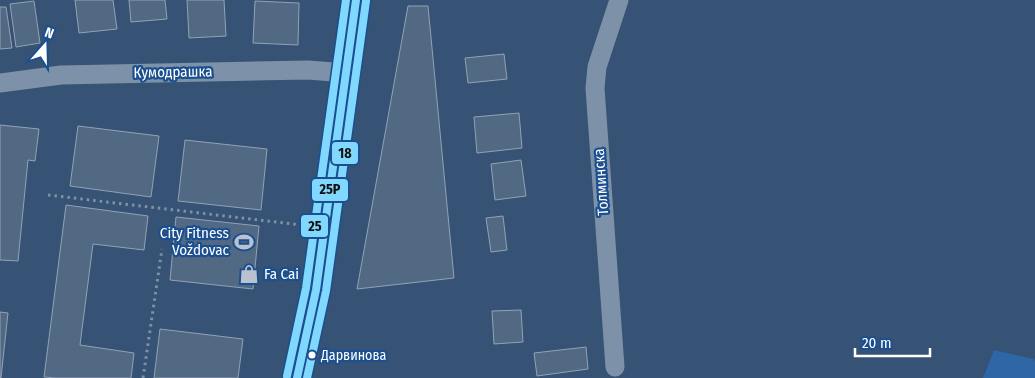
<svg xmlns="http://www.w3.org/2000/svg" width="1035" height="378" font-family="'Fira Sans Condensed',sans-serif">
<style>
.green{fill:#2f66a5}
.building{fill:#526984;stroke:#92a2b6}
.lines{fill:none;stroke-linecap:round;stroke-linejoin:round}
.path{stroke:#7d92a8;stroke-width:3;stroke-dasharray:2.5 4;stroke-linecap:butt}
.minor{stroke:#7d92a8;stroke-width:19}
.tertiary{stroke:#7d92a8;stroke-width:24}
.bus-1-casing{stroke:#1b4f8f;stroke-width:11}
.bus-2-casing{stroke:#1b4f8f;stroke-width:11}
.bus-3-casing{stroke:#1b4f8f;stroke-width:11}
.bus-1{stroke:#80d8ff;stroke-width:8}
.bus-2{stroke:#80d8ff;stroke-width:8}
.bus-3{stroke:#80d8ff;stroke-width:8}
.bus-dot{fill:#fff;stroke:#1b4f8f;stroke-width:2}
.labels{text-anchor:middle;stroke-width:4.5;stroke-linejoin:round;paint-order:stroke}
.bus-label{font-size:14px;fill:#fff;stroke:#1b4f8f;text-anchor:start}
.street-label{font-size:15px;fill:#fff;stroke:#1b4f8f}
.poi-label{font-size:15px;fill:#fff;stroke:#1b4f8f;text-anchor:end}
.line-badge{stroke:#1b4f8f;stroke-width:2}
.pale-badge-label{font-size:14px;text-anchor:middle;font-weight:bold;fill:#111}
</style>
<rect width="100%" height="100%" fill="#365274"/>
<polygon class="green" points="994,350 1034,359 1035,361 1035,378 983,378"/>
<g class="building">
<polygon points="75,0 113,0 117,29 79,33"/>
<polygon points="129,0 165,0 167,19 131,22"/>
<polygon points="187,0 224,0 226,36 189,38"/>
<polygon points="34,1 40,43 16,47 10,4"/>
<polygon points="255,1 299,3 298,45 253,43"/>
<polygon points="408,6 428,6 454,278 357,289"/>
<polygon points="0,7 6,7 12,48 0,49"/>
<polygon points="504,54 507,79 468,83 465,58"/>
<polygon points="519,113 522,148 477,153 474,117"/>
<polygon points="0,125 39,129 35,161 28,160 18,261 0,260"/>
<polygon points="78,126 159,136 151,197 70,186"/>
<polygon points="185,140 267,149 261,210 178,201"/>
<polygon points="521,160 526,196 495,200 491,164"/>
<polygon points="66,205 148,216 144,250 93,244 80,345 134,353 131,378 56,378 44,377"/>
<polygon points="503,216 507,250 491,252 486,218"/>
<polygon points="176,217 259,226 253,289 170,280"/>
<polygon points="521,310 523,342 494,344 492,311"/>
<polygon points="0,312 8,313 1,378 0,378"/>
<polygon points="160,329 243,339 238,378 154,378"/>
<polygon points="586,347 588,369 537,376 534,353"/>
</g>
<g class="lines">
<g class="path">
<polyline points="48,195 301,225"/>
<polyline points="143,378 162,249"/>
</g>
<g class="minor">
<polyline points="0,83 61,75 308,70 346,73"/>
<polyline points="615,367 595,88 597,67 619,0"/>
</g>
<polyline class="tertiary" points="297,378 316,290 356,0"/>
<g class="bus-1-casing">
<polyline id="bus-1" points="297,378 316,290 356,0"/>
</g>
<g class="bus-2-casing">
<polyline id="bus-2" points="307,378 326,291 366,1"/>
</g>
<g class="bus-3-casing">
<polyline id="bus-3" points="287,376 306,288 346,0"/>
</g>
<use href="#bus-1" class="bus-1"/>
<use href="#bus-2" class="bus-2"/>
<use href="#bus-3" class="bus-3"/>
</g>
<defs>
<g id="stadium-bare" transform="scale(1.5)"><path d="M0-5a6.5 5 0 1 0 0 10a6.5 5 0 1 0 0-10ZM-3.5-1.8h7v3.6h-7Z" fill="#b9c2ce" stroke="#1b4f8f" stroke-width="2.5" paint-order="stroke"/></g>
<g id="shop-bare" transform="scale(1.5)"><path d="M-5-2.5h2.3a2.7 3.5 0 0 1 5.4 0H5L5.5 6h-11ZM-1.5-2.5h3a1.5 2.3 0 0 0-3 0Z" fill="#b9c2ce" stroke="#1b4f8f" stroke-width="2.5" paint-order="stroke"/></g>
</defs>
<g fill-rule="evenodd">
<use href="#stadium-bare" x="244" y="242"/>
<use href="#shop-bare" x="249" y="274"/>
</g>
<circle class="bus-dot" cx="312" cy="355" r="4.5"/>
<g class="labels">
<g class="bus-label">
<text x="321" y="360">Дарвинова</text>
</g>
<g class="street-label">
<text transform="translate(173 72) rotate(-1)" y="5">Кумодрашка</text>
<text transform="translate(601 182) rotate(-94)" y="5">Толминска</text>
</g>
<g class="poi-label">
<text x="229" y="238">City Fitness<tspan x="229" dy="17">Voždovac</tspan></text>
<text x="264" y="279" text-anchor="start">Fa Cai</text>
</g>
</g>
<g class="line-badge">
<rect x="331" y="141" width="28" height="24" rx="5" fill="#80d8ff"/>
<rect x="311" y="178" width="38" height="24" rx="5" fill="#80d8ff"/>
<rect x="300" y="214" width="29" height="24" rx="5" fill="#80d8ff"/>
</g>
<g class="pale-badge-label">
<text x="345" y="158">18</text>
<text x="330" y="194">25P</text>
<text x="315" y="231">25</text>
</g>
<g transform="translate(45 45) rotate(20)" stroke="#1b4f8f" stroke-width="4" paint-order="stroke">
<path d="M0-4L9 19L0 12L-9 19Z" fill="#ffffff"/>
<text y="-8" font-size="14" font-weight="bold" text-anchor="middle" fill="#ffffff">N</text>
</g>
<path d="M855 348v8h75v-8" fill="none" stroke="#ffffff" stroke-width="2.5"/>
<text x="862" y="348" font-size="15" fill="#ffffff" stroke="#1b4f8f" stroke-width="4" paint-order="stroke">20 m</text>
</svg>
